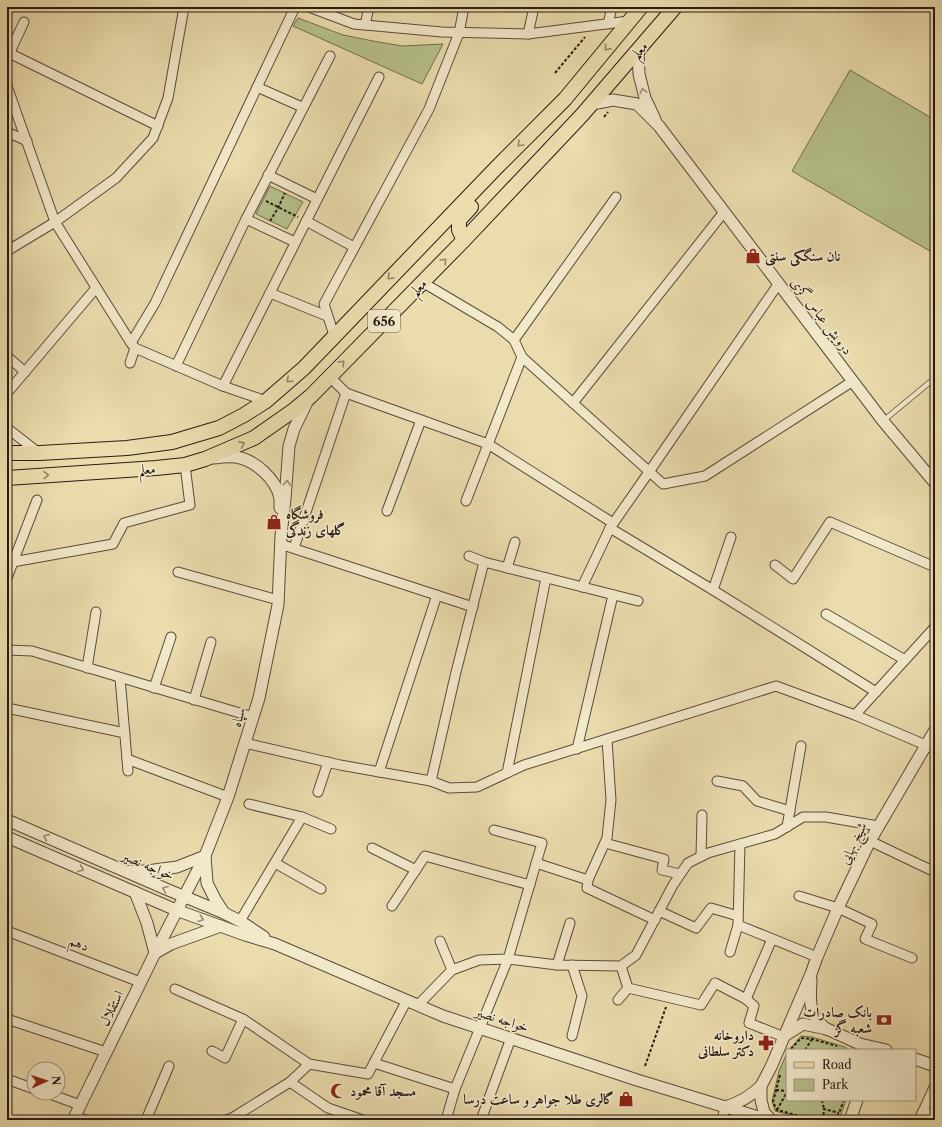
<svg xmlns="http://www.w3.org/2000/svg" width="942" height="1127" font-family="'Libre Caslon Text',Amiri,serif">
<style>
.green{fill:#b6c08b;stroke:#6f6e50}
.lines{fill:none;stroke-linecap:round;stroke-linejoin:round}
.service-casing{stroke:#594b3b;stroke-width:6}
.minor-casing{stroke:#594b3b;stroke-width:11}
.tertiary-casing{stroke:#594b3b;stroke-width:13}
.primary-casing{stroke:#281b15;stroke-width:16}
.path{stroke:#281b15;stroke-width:2;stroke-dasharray:3 2;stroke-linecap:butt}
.service{stroke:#f2e8ca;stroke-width:4.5}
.minor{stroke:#f2e8ca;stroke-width:9}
.tertiary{stroke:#f2e8ca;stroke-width:11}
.primary{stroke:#ebdcad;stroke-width:14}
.oneway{stroke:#938569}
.oneway2{stroke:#978c79}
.labels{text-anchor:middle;stroke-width:3.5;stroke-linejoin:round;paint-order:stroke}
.shield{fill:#f2e8ca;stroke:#65584b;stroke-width:1}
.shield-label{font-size:13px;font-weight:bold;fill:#281b15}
.street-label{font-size:14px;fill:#281b15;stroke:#f2e8ca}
.poi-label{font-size:14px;font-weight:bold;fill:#281b15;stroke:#f2e8ca;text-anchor:start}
</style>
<rect width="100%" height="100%" fill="#ebdcad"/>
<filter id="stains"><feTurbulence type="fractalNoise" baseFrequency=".005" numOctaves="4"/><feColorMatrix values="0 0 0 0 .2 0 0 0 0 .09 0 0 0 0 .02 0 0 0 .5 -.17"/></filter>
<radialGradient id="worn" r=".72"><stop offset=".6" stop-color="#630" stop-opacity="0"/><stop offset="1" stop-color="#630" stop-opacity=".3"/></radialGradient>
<g class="green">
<polygon points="298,18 343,35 373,41 402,46 443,44 422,84 293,26"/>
<polygon points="850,70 935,120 935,254 792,171"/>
<polygon points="270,186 303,202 287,229 256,214"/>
<polygon points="801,1036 812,1037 845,1047 849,1050 789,1050"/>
<polygon points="787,1053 787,1100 846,1100 841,1114 836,1120 810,1120 775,1111 772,1101 779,1071"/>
</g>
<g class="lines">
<g class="service-casing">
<polyline id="service" points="883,421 935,378"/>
</g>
<g class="minor-casing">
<g id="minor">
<polyline points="309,7 354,24 442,32 528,34 629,21"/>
<polyline points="608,24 612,7"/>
<polyline points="365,25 369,7"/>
<polyline points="528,34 534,7"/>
<polyline points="7,52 158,126"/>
<polyline points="9,54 24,22"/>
<polyline points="7,86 55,222 131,343 135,348 223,386 266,401"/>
<polyline points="257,87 302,107"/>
<polyline points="7,132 27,141"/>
<polyline points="268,175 317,199"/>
<polyline points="246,219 295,242"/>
<polyline points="306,221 354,247"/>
<polyline points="7,251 55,222 116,178 153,138 168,98 184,7"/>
<polyline points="422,282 498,327 514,340 522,357 663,484 705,476 853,381"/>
<polyline points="270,293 327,316"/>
<polyline points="334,335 324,304 429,109 459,33 464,7"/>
<polyline points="514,340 616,197"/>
<polyline points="131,343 155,303 295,7"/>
<polyline points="7,356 25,372"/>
<polyline points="130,363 135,348"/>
<polyline points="176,366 246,219 330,56"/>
<polyline points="329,376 346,393 488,444 613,523"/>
<polyline points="223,386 379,77"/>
<polyline points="7,393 96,288"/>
<polyline points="573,403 724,212"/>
<polyline points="7,428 39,453"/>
<polyline points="466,501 522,357"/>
<polyline points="387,511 421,420"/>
<polyline points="610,528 713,590 876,692"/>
<polyline points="280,544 473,607"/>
<polyline points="294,548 346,393"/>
<polyline points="469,556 484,562 638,601"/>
<polyline points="7,563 113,544 124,523 190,505 185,465"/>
<polyline points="775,565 793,579 830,522 935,567"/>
<polyline points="507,568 515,542"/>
<polyline points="178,572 278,600"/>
<polyline points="7,578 37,500"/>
<polyline points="582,587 610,528 649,472 779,283"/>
<polyline points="713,590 731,537"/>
<polyline points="826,614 905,660"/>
<polyline points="7,650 32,651 253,717"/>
<polyline points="87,668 96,612"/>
<polyline points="120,678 128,771"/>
<polyline points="154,688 171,637"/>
<polyline points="194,700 211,642"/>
<polyline points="7,708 125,733"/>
<polyline points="855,715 935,627"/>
<polyline points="245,743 340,765 431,781 456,672 484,562"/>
<polyline points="577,749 613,595"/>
<polyline points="127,759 228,797"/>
<polyline points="379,772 437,595"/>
<polyline points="507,773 546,578"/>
<polyline points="431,781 449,788 477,787 524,765 776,686 855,715 935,749"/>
<polyline points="717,781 743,786 757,801 790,811"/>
<polyline points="318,792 328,762"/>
<polyline points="249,804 302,817 331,829"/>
<polyline points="787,827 801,746"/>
<polyline points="870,841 935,872"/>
<polyline points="605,843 664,859 662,870 680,874"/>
<polyline points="740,844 738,925 817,957"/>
<polyline points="372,848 416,870"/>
<polyline points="701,856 702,815"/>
<polyline points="275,863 321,889"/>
<polyline points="536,863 588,880 587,888 655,920"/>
<polyline points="588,880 607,838 611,800 607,739"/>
<polyline points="799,896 838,908 872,924 865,939 912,958"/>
<polyline points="392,906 425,856 530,885"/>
<polyline points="659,911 696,928 711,908 738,916"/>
<polyline points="240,921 302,817"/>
<polyline points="7,931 140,982"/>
<polyline points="440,941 452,970"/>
<polyline points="730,952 738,925"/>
<polyline points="557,965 570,923"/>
<polyline points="621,966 628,988 701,1005 715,983 746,999 754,1006 749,1023 784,1037"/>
<polyline points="175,989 243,1019 309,1064 368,1074 407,1000"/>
<polyline points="746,999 772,939"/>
<polyline points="618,1000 628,988"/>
<polyline points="418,1005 452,970 479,960 508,959 557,965 621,966 636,955 673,885 688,863 708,853 775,834 803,817 826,817 878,826"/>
<polyline points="7,1019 106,1052"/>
<polyline points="572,1036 582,996 572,965"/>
<polyline points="212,1051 225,1058 243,1019"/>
<polyline points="374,1063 455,1089"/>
<polyline points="7,1079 34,1089"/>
<polyline points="290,1082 328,1108 363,1120"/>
<polyline points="47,1093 80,1105"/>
<polyline points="923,1111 935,1118"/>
<polyline points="75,1116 86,1120"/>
<polyline points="146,1120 169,1066"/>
<polyline points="226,1120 232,1118 290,1082 309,1064"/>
<polyline points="446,1120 455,1089 508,959 542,843 494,830"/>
<polyline points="481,1120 511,1038"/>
<polyline points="722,1120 725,1107"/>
<polyline points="919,1120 935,1085"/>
</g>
</g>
<g class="tertiary-casing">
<g id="tertiary">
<polyline points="638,50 639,74 645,98 655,119"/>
<polyline points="592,104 613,100 637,104 659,126 883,421 935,483"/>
<path d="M214,458C221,457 228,456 236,457C255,460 276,479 280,498C280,501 280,505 280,508"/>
<polyline points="7,820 166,889 224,913 240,921 264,937"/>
<polyline points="7,837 176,910 245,935 275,944 443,1016 637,1080 768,1120"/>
<polyline points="130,871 147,871 177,867 205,856 207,883 215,899 224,913"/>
<polyline points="135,892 147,923 155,953 171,944 221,926"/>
<path d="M811,980C810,1002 808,1014 826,1029"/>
<polyline points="784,1036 803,1024 827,1029 860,1044 886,1050"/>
<polyline points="915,1059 935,1066"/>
<path d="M725,1107C739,1103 750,1097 761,1086"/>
<polyline points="73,1120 155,953 205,856 228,797 259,698 278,605 281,536 285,499 289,446 294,429 308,400"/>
<polyline points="771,1120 764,1112 761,1100 761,1086 771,1067 811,974 817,957 838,908 870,841 935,730"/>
<polyline points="850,1120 857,1100"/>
</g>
</g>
<g class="primary-casing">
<g id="primary">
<polyline points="464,240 459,230 459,220 471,207"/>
<polyline points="7,453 40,453 127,448 172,442 219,428 244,415 266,401 304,368 497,167 565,99 641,7"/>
<polyline points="7,478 156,468 185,465 205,459 254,438 294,410 311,396 464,240 582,115 675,7"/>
</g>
</g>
<g class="path">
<polyline points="555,73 585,37"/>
<polyline points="604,117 608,112"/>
<polyline points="266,201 298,217"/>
<polyline points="270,221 278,208 285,193"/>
<polyline points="791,1049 801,1038 812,1039 837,1046"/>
<polyline points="805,1050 812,1039"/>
<polyline points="645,1066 666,1007"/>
<polyline points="780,1075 773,1102 777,1110 815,1120"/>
<polyline points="776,1090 787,1091"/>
<polyline points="822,1100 824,1109"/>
<polyline points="777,1110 787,1092"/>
<polyline points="823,1120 824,1109 839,1113"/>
<polyline points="834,1120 839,1113 844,1100"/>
</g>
<use href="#service" class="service"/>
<use href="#minor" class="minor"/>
<use href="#tertiary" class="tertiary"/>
<use href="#primary" class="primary"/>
</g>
<defs><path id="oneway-chevron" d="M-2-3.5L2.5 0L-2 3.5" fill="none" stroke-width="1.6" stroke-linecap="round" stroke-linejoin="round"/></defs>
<g class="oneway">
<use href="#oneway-chevron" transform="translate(607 48) rotate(129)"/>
<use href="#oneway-chevron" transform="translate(520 144) rotate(135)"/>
<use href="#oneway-chevron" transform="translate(444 261) rotate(-45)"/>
<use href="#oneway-chevron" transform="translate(390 277) rotate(134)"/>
<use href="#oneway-chevron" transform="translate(342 363) rotate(-45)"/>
<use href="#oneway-chevron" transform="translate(289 380) rotate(138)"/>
<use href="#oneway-chevron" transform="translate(242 444) rotate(-24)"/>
<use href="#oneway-chevron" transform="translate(46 475) rotate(-3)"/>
</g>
<g class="oneway2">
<use href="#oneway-chevron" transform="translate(643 91) rotate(-104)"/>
<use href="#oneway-chevron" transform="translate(287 483) rotate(-86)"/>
<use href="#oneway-chevron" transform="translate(46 837) rotate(-156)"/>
<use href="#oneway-chevron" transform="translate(81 869) rotate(23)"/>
<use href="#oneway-chevron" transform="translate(165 889) rotate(-158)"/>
<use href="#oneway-chevron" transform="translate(201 919) rotate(20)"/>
</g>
<defs>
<g id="shop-bare" transform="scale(1.2)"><path d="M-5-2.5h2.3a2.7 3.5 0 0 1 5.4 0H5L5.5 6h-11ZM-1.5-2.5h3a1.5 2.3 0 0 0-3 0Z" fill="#8f2418" stroke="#f2e8ca" stroke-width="2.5" paint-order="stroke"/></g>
<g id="bank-bare" transform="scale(1.2)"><path d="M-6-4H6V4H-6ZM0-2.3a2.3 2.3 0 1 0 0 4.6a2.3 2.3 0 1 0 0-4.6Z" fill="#8f2418" stroke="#f2e8ca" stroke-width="2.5" paint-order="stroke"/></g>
<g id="pharmacy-bare" transform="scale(1.2)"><path d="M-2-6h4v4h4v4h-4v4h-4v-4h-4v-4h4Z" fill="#8f2418" stroke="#f2e8ca" stroke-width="2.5" paint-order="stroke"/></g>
<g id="mosque-bare" transform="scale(1.2)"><path d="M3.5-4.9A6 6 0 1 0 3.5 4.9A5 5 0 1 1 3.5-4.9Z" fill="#8f2418" stroke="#f2e8ca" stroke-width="2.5" paint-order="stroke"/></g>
</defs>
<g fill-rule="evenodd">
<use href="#shop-bare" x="753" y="256"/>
<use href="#shop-bare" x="274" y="522"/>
<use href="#bank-bare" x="884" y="1020"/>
<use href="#pharmacy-bare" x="766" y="1043"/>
<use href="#mosque-bare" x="338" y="1091"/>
<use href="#shop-bare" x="626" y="1099"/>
</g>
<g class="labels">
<rect class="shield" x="368" y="310" width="32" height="22" rx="3"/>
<g class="shield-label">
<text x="384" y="326">656</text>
</g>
<g class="street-label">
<text transform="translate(639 50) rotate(-49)" y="5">معلم</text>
<text transform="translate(418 287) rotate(-45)" y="5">معلم</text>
<text transform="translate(822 316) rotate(53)" y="5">درویش عباس گزی</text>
<text transform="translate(147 469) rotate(-4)" y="5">معلم</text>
<text transform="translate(238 717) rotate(-73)" y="5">سپاه</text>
<text transform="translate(853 843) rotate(-64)" y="5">شیخ بهایی</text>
<text transform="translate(148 865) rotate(23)" y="5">خواجه نصیر</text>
<text transform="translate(79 943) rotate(21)" y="5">دهم</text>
<text transform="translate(111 1008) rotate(-64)" y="5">استقلال</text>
<text transform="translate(502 1019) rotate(18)" y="5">خواجه نصیر</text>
</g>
<g class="poi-label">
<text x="765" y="261">نان سنگکی سنتی</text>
<text x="286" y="519">فروشگاه<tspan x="286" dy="16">گلهای زندگی</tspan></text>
<text x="872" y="1017" text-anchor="end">بانک صادرات<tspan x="872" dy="16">شعبه گز</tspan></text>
<text x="754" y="1040" text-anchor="end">داروخانه<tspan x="754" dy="16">دکتر سلطانی</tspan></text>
<text x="350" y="1096">مسجد آقا محمود</text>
<text x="614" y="1104" text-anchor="end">گالری طلا جواهر و ساعت درسا</text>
</g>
</g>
<rect width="942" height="1127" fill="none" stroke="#ebdcad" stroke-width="24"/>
<rect x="8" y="8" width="926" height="1111" fill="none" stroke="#281b15" stroke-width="2"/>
<rect x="12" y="12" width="918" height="1103" fill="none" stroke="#281b15"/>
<rect x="786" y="1049" width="130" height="52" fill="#f2e8ca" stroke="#a19682"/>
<rect x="794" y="1062" width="20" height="6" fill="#ebdcad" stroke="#a19682"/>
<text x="822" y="1069" font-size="12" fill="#281b15">Road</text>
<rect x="794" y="1079" width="20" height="12" fill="#b6c08b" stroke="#a19682"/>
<text x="822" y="1089" font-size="12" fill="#281b15">Park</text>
<g transform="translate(46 1081) rotate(87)"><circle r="19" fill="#f2e8ca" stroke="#a19682"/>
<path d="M0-3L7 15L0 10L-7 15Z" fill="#8f2418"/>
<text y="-6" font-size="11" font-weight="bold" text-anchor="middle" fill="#281b15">N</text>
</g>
<rect width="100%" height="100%" filter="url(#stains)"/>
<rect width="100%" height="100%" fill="url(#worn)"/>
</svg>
